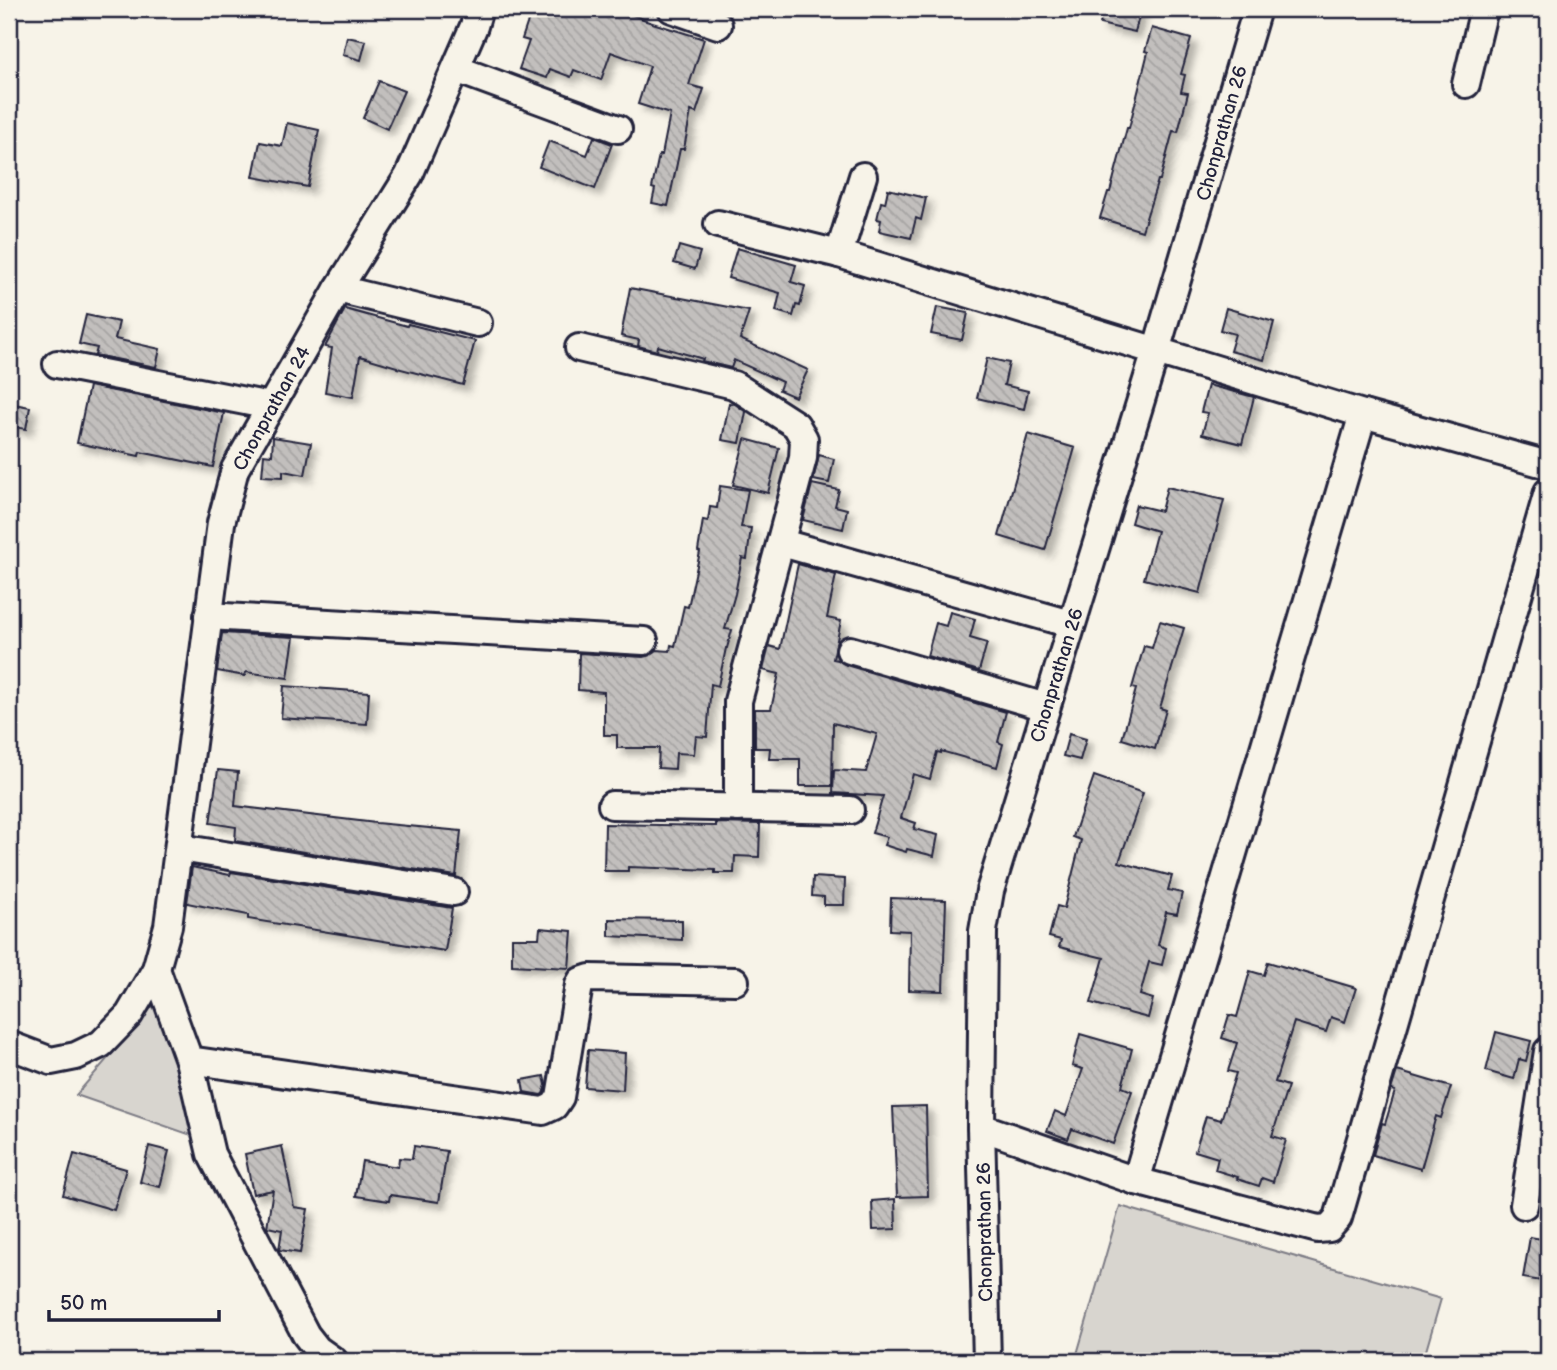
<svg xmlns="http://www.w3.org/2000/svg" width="1557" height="1370" font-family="'Balsamiq Sans',sans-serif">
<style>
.grass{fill:#d8d5cf;stroke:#7d7c85;stroke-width:2}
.building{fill:url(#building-back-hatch);stroke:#22223b;stroke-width:2;filter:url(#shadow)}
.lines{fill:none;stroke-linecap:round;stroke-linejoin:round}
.minor-casing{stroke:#22223b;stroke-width:32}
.minor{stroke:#f7f3e8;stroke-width:26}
.labels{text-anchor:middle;stroke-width:6;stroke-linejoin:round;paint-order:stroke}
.street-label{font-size:19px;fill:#22223b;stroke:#f7f3e8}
</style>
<defs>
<pattern id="building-back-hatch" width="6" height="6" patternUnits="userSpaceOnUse" patternTransform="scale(1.75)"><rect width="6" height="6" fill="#c2bfbd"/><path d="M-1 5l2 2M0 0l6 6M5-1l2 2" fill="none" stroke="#a6a4a3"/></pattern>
<filter id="shadow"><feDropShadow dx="6" dy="6" stdDeviation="3.5" flood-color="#0004"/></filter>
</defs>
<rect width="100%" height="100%" fill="#f7f3e8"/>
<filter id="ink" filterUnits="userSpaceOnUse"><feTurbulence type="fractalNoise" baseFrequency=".0143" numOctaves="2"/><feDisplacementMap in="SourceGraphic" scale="14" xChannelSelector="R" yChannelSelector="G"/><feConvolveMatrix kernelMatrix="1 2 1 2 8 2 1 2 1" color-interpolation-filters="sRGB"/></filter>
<g filter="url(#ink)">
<g class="grass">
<polygon points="158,1000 194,1136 76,1095"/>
<polygon points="1120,1206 1441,1299 1423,1361 1075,1361"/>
</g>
<g class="building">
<polygon points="532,9 616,9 646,20 646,21 704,39 689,85 704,89 696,113 691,111 684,149 680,149 668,206 652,203 655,189 652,188 659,155 662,155 670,114 638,104 650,66 611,52 601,80 574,70 571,77 550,69 547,78 519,69 529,41 522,39"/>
<polygon points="1104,9 1141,9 1135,32 1100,24"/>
<polygon points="1152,28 1191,39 1181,74 1185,75 1181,92 1188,93 1178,132 1173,131 1160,180 1158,180 1142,231 1100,218 1108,192 1110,192 1127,128 1129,128 1148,52 1145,51"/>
<polygon points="347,37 366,41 361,60 343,55"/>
<polygon points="379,81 404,91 387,129 363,118"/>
<polygon points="287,123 319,130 308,187 253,177 260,142 282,146"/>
<polygon points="594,137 612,144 595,189 539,167 549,141 587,155"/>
<polygon points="888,189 926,198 921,220 916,218 911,238 879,231 881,220 877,219 881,202 885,203"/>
<polygon points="679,246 700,252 695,269 674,263"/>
<polygon points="737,248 796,265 791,282 805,286 800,306 796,305 793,316 776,311 780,293 728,278"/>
<polygon points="630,288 749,311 740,339 808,370 795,397 779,390 782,382 734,360 731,368 702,361 703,359 658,346 657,351 638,346 639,340 621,336"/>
<polygon points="937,307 968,313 962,340 931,334"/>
<polygon points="1226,308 1274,322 1264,360 1230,351 1235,334 1220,330"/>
<polygon points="345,309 407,326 408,324 475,341 463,385 397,368 397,367 360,356 353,397 325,392 332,348 325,347"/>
<polygon points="86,315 119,322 115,339 160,349 156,367 95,355 97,348 79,344"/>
<polygon points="987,358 1009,363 1004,385 1028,391 1024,409 977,398"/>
<polygon points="1208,385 1254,397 1242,444 1202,434 1208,413 1201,412"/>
<polygon points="89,386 224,413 213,467 140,452 139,456 77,443"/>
<polygon points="9,403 30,407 26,429 9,426"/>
<polygon points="729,403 735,404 746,412 740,443 722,440"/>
<polygon points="1028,434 1075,448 1045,550 999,536"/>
<polygon points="273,437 311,443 305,475 283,471 283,477 262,476 264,454 272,455"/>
<polygon points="745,439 779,448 768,493 733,485"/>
<polygon points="819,455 834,459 829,483 813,480"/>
<polygon points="812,484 839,490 835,506 847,509 843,529 803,520"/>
<polygon points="720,486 748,490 741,527 751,528 747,559 742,558 735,594 725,629 732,630 727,648 726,648 718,686 711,684 707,737 696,736 694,754 676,753 675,769 658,768 659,748 617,748 617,735 604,735 604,692 578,690 579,653 643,657 650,655 657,650 670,651 671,645 675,646 684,606 688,607 700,552 698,551 703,520 708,521 710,507 717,508"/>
<polygon points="1167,487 1224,500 1200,593 1144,579 1157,531 1131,523 1136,505 1161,511"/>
<polygon points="798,564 836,575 827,618 841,621 833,659 838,660 846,665 1006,712 998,742 1003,744 997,767 941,751 941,753 937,752 930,779 913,774 901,818 916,823 914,829 938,835 934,856 907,849 906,852 884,845 887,837 872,833 883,796 833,793 834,770 866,772 877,734 833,723 832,786 800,786 800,759 769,759 770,748 755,748 755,709 771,709 779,674 763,670 769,646 780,649"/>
<polygon points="950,612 975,619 970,638 987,643 979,671 927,656 936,623 946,626"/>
<polygon points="1160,621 1184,628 1160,708 1166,710 1155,749 1122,739 1136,689 1132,688 1144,646 1152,648"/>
<polygon points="222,633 294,637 288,678 246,672 245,676 217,671"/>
<polygon points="284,686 369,692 367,724 281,718"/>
<polygon points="1069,734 1086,739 1080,760 1063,756"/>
<polygon points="218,770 238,772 235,806 376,823 461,831 456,876 235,841 236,827 210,823"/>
<polygon points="1094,776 1143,793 1119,862 1172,876 1168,890 1182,893 1177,914 1166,912 1158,945 1166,948 1162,965 1149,962 1140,995 1153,999 1148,1018 1091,1003 1104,958 1059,947 1061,940 1049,937 1057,906 1064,908 1081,840 1073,837"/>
<polygon points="716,823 760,824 759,857 735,856 734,873 715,873 715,870 628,867 628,871 604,871 605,824 716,826"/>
<polygon points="192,867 230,875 231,872 452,908 445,951 248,919 248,915 187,903"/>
<polygon points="813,877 845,879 844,905 824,905 824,897 812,896"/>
<polygon points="891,898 946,900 943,991 909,990 910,931 890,930"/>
<polygon points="609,919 682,920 682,940 609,936"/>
<polygon points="540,928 572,931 569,968 512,965 512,938 539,938"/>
<polygon points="1268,962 1356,988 1345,1022 1331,1017 1326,1032 1294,1022 1275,1082 1288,1086 1272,1136 1286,1140 1273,1182 1262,1178 1259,1186 1237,1179 1238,1177 1215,1170 1218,1158 1195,1151 1206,1116 1221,1120 1236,1073 1228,1071 1237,1043 1222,1038 1229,1015 1237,1017 1250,971 1264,975"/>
<polygon points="1496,1032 1531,1041 1526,1061 1519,1059 1514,1079 1486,1071"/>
<polygon points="1080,1034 1132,1049 1122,1087 1132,1091 1113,1144 1072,1129 1068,1139 1047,1131 1055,1111 1066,1116 1083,1069 1072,1066"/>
<polygon points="588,1050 625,1053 623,1090 585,1087"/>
<polygon points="1397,1071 1451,1087 1441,1118 1436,1116 1421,1169 1373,1155 1382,1123 1385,1124 1395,1091 1391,1090"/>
<polygon points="544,1076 546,1085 543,1094 541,1095 524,1092 522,1080"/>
<polygon points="926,1106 928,1196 897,1197 893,1107"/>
<polygon points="149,1146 169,1151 160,1187 140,1182"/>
<polygon points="282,1146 294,1207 308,1209 300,1253 279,1250 282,1230 267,1227 273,1190 253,1194 245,1154"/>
<polygon points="414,1146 447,1151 439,1202 390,1195 389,1201 356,1196 362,1161 398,1167 399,1158 412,1159"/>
<polygon points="74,1154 126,1169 114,1210 63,1195"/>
<polygon points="895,1199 896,1229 873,1230 872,1201"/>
<polygon points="1530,1237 1548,1240 1548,1282 1523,1278"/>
</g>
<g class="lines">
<g class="minor-casing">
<g id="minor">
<polyline points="672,9 718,25"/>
<polyline points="456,69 618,129"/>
<polyline points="1466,84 1484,9"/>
<polyline points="718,224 839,254 1363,414 1548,465"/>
<polyline points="839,254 863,176"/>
<polyline points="338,289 478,323"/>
<polyline points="579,348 734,385 796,425 804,439 803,458 738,701 738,808"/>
<polyline points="57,364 270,406"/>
<polyline points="782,543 1071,624"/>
<polyline points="208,616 644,641"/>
<polyline points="850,650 1046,707"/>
<polyline points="612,805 850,810"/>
<polyline points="180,848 454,892"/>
<polyline points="156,969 189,1060 211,1154 306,1335 317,1349 334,1361"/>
<polyline points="9,1045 51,1061 76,1056 101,1044 129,1015 156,969 168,926 221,523 235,469 338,289 409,175 474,26 479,9"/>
<polyline points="189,1060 543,1111 554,1106 560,1097 579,985 581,981 590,978 735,981"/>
<polyline points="981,1127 1136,1181 1318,1229 1329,1228 1338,1218 1548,492"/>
<polyline points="1136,1181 1363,414"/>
<polyline points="1524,1205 1548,1051"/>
<polyline points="987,1361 981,1127 983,931 990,891 1156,351 1257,9"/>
</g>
</g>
<use href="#minor" class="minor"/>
</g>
</g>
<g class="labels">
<g class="street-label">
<text transform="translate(1221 133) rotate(-74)" y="7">Chonprathan 26</text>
<text transform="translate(271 408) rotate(-61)" y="7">Chonprathan 24</text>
<text transform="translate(1056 675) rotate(-73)" y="7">Chonprathan 26</text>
<text transform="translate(984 1232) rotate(-91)" y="7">Chonprathan 26</text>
</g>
</g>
<rect width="1557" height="1370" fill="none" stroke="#f7f3e8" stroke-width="35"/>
<rect x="18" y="18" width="1522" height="1335" fill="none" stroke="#22223b" stroke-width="2.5" filter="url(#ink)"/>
<path d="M49 1310v10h170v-10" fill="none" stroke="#22223b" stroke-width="3.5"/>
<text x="60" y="1310" font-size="21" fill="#22223b" stroke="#f7f3e8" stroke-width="5" paint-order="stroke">50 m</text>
</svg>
